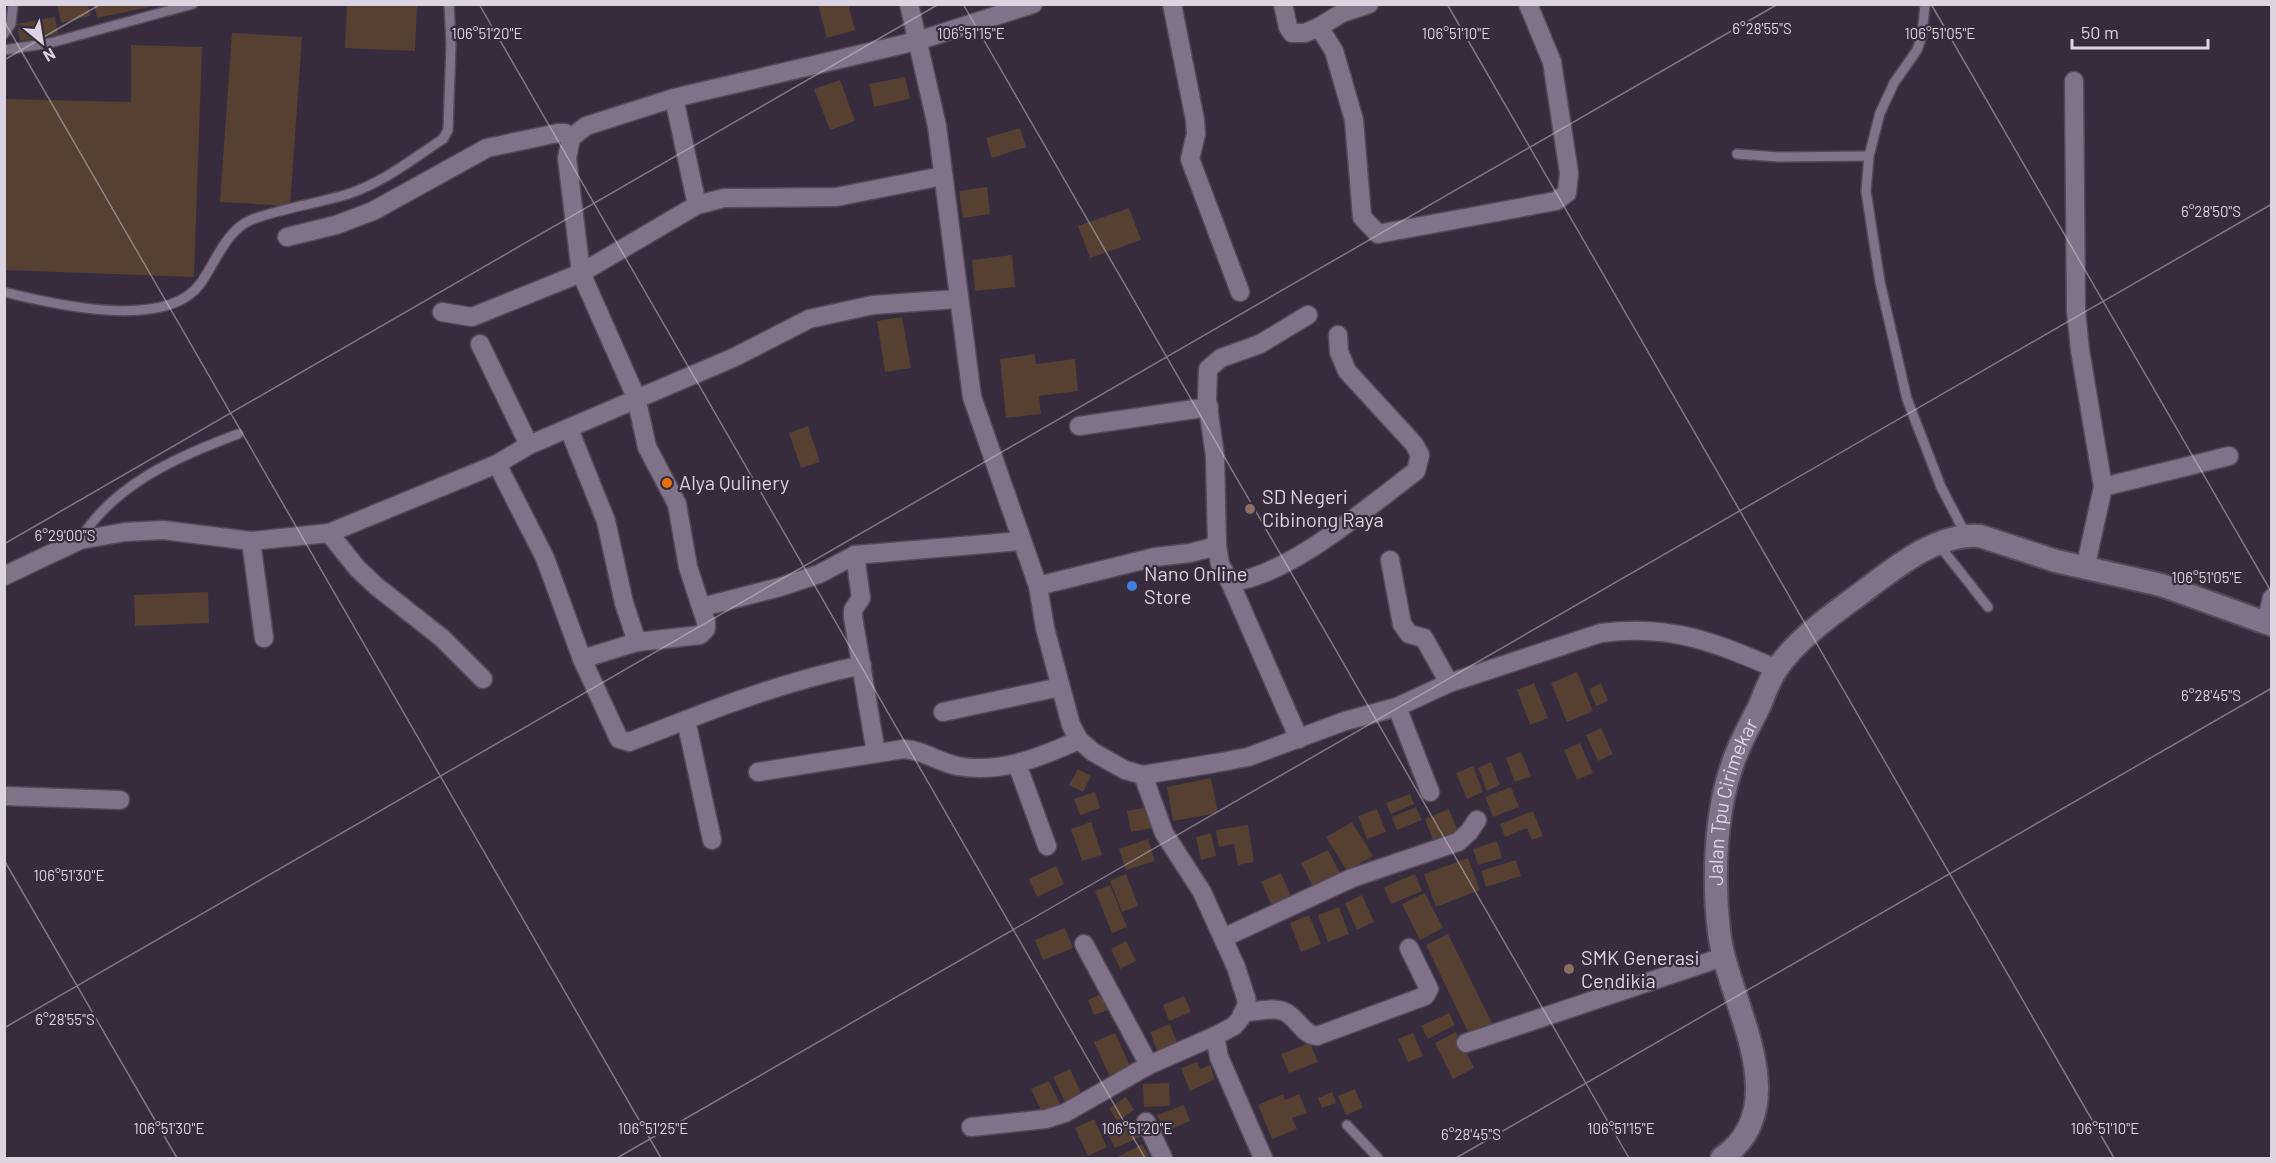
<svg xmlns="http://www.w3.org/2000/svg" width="2276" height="1163" font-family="Barlow,sans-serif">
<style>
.building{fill:#554032}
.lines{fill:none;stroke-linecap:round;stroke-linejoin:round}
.service-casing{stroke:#534959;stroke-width:12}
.minor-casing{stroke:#534959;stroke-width:21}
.tertiary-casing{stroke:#534959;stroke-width:26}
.service{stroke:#807288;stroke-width:9}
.minor{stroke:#807288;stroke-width:18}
.tertiary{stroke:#807288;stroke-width:22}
.ticks{fill:none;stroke:#dcd4e0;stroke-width:1.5;stroke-opacity:0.45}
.food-dot{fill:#e8710a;stroke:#372b3e;stroke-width:2}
.education-dot{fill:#8d6e63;stroke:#372b3e;stroke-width:2}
.shop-dot{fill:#3f7fe0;stroke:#372b3e;stroke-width:2}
.labels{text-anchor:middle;stroke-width:4.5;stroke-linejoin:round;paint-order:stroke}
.poi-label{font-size:20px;fill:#dcd4e0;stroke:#372b3e;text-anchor:start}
.street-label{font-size:20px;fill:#dcd4e0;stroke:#372b3e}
.ticks-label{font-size:15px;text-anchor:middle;fill:#dcd4e0;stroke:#372b3e;stroke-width:4.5;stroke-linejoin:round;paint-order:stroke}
</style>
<rect width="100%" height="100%" fill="#372b3e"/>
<g class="building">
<polygon points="57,4 88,4 90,16 61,23"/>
<polygon points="94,4 148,4 149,7 97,18"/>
<polygon points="347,4 417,4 415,51 345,48"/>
<polygon points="818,4 848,4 855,30 827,38"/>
<polygon points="55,17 58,34 20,41 17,24"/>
<polygon points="232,33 302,37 290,206 220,202"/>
<polygon points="131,45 202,47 194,277 4,270 4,99 131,102"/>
<polygon points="905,77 910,99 874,107 869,84"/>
<polygon points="840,80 855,121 830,130 814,89"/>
<polygon points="1020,128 1026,147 992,158 986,138"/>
<polygon points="987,187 990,214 963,218 959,191"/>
<polygon points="1129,208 1141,240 1090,258 1078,226"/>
<polygon points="1012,255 1015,287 975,291 972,260"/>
<polygon points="902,317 911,368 885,372 877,321"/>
<polygon points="1035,354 1036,364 1075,359 1078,391 1039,396 1041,414 1006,418 1000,359"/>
<polygon points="808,426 820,462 801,468 789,433"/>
<polygon points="208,592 209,623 135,626 134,595"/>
<polygon points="1577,672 1593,711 1567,722 1551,683"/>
<polygon points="1534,683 1548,718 1530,725 1517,690"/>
<polygon points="1601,683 1608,701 1596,706 1589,689"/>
<polygon points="1601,728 1613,754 1598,761 1586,735"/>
<polygon points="1580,743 1593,773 1577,780 1564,750"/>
<polygon points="1521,752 1531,776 1515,782 1506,758"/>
<polygon points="1491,762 1500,785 1487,791 1478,768"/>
<polygon points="1473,766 1483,792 1467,799 1456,773"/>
<polygon points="1078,769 1091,776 1083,792 1069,785"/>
<polygon points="1211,778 1218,813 1173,821 1167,787"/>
<polygon points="1511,787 1519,807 1493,817 1485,797"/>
<polygon points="1095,792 1100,808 1080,815 1074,799"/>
<polygon points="1410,794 1414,804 1391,814 1386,803"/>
<polygon points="1148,807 1152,828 1131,832 1127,811"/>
<polygon points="1416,807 1422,820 1397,830 1392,817"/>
<polygon points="1377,809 1386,832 1367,839 1358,816"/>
<polygon points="1449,809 1458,832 1434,842 1425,819"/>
<polygon points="1533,811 1543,836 1532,840 1527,828 1505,837 1500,824"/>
<polygon points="1091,822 1102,855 1082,861 1071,829"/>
<polygon points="1352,822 1373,856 1347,871 1326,837"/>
<polygon points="1248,825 1254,862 1238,865 1234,844 1219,847 1216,830"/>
<polygon points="1211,833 1216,856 1201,860 1196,837"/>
<polygon points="1148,839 1155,861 1126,870 1119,849"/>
<polygon points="1497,841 1502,858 1478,865 1473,849"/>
<polygon points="1328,850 1342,877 1315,891 1301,863"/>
<polygon points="1468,858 1480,890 1436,907 1424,874"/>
<polygon points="1516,860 1521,876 1486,887 1481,871"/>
<polygon points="1056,866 1064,884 1037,897 1029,879"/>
<polygon points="1281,873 1291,897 1272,906 1261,882"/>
<polygon points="1126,874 1138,906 1122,912 1110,881"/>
<polygon points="1415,874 1422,891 1391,904 1384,887"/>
<polygon points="1110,885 1127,927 1112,933 1095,891"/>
<polygon points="1425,893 1443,928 1420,940 1402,904"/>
<polygon points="1362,895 1374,922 1357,930 1345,903"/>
<polygon points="1339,907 1349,934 1328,942 1318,915"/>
<polygon points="1309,915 1321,944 1301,952 1290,923"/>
<polygon points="1065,928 1073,948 1043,960 1035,940"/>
<polygon points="1448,934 1492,1023 1469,1034 1426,945"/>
<polygon points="1126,941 1136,961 1120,969 1111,949"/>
<polygon points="1101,994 1108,1010 1094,1015 1088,1000"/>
<polygon points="1184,996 1191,1012 1169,1021 1163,1005"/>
<polygon points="1449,1013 1455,1025 1428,1039 1421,1026"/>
<polygon points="1170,1024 1179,1048 1159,1056 1150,1032"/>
<polygon points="1456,1032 1474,1068 1453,1079 1435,1043"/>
<polygon points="1115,1033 1130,1066 1109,1075 1094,1042"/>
<polygon points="1413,1033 1423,1056 1408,1062 1398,1039"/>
<polygon points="1310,1043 1318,1062 1289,1073 1281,1054"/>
<polygon points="1197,1062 1200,1069 1210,1065 1215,1079 1190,1091 1181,1068"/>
<polygon points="1070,1069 1085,1102 1069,1110 1053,1077"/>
<polygon points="1049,1081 1063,1110 1045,1119 1031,1089"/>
<polygon points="1169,1083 1170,1106 1144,1107 1143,1084"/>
<polygon points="1355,1089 1363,1108 1346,1115 1338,1096"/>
<polygon points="1332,1092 1336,1103 1322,1108 1318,1098"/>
<polygon points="1283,1094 1285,1100 1299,1094 1307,1113 1292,1118 1297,1129 1272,1139 1258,1105"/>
<polygon points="1126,1097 1134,1110 1117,1121 1109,1108"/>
<polygon points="1184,1105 1190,1121 1164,1132 1157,1115"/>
<polygon points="1094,1119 1107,1147 1088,1156 1075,1128"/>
<polygon points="1135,1120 1143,1136 1115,1148 1107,1132"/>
<polygon points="1142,1144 1150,1158 1116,1158"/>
</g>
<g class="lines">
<g class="service-casing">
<g id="service">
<polyline points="1925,4 1922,36 1917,50 1894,83 1880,113 1869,156 1866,191 1880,282 1907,399 1941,487 1966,535"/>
<polyline points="4,34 11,24 13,4"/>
<polyline points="4,50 50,43 193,4"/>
<polyline points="1737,154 1779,157 1869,156"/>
<path d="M4,292C52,304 166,331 200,284C215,264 226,230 251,220C281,208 316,204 348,194C383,183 412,159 443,139L448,130L451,44L449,4"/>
<path d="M81,538C116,483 179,456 238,434"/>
<polyline points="1939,545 1988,607"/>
<polyline points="1347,1125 1378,1158"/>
</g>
</g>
<g class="minor-casing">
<g id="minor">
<path d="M909,4L937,126L972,397L1038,586L1045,628L1071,725L1079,740L1093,752L1125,770L1143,775L1216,763L1248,757L1345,721L1397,707L1449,683L1601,633C1671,624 1714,642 1777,669"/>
<polyline points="1172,4 1195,120 1196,134 1190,159 1240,292"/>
<polyline points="1283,4 1288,27 1292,33 1305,33 1319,27 1334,51 1354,120 1362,217 1378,234 1556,201 1567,193 1569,173 1552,62 1528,4"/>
<polyline points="1319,27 1342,13 1369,4"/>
<polyline points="2074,81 2076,311 2080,350 2103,487 2085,569"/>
<polyline points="674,98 697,205"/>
<polyline points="287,237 336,225 373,211 487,148 558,133 565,133 571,138"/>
<polyline points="442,312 472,317 581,273 697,205 724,198 836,197 943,176"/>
<polyline points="480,344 529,445"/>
<polyline points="1079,426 1209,407"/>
<polyline points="569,429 606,521 624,603 637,642"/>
<polyline points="497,464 545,558 582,659 619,739 629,742 686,720 712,840"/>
<polyline points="2103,487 2229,456"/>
<polyline points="329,533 357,568 376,586 442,638 483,679"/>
<polyline points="251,541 264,638"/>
<polyline points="1217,546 1215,456 1207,400 1208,369 1221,358 1260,344 1308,315"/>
<polyline points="855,555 861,598 853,610 853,617 876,753"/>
<polyline points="1390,560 1402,624 1409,634 1424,638 1449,683"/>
<polyline points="4,576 80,540 125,532 163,530 251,541 329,533 497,464 529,445 735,357 809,319 873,305 958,299"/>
<polyline points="1230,582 1299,739"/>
<path d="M1038,586L1155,557L1190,553L1217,546L1220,564L1230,582C1288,577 1369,506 1416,471L1420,455L1414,444L1347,371L1339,352L1338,335"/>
<polyline points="702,607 780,587 819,574 855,555 1021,541"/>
<polyline points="2266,623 2272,598"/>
<polyline points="582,659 637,642 700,635 706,629 706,622 688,567 677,504 647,447 636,397 581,273 567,158 571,138 586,126 674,98 917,41 1033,4"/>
<polyline points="1397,707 1430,792"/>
<polyline points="943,712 1060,687"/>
<path d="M686,720C744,697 801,678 862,665"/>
<polyline points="1017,764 1047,846"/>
<path d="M758,772L904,749C923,750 938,762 957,766C1000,774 1041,757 1079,740"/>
<polyline points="1143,775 1164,833 1202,892 1236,967 1246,998 1247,1004 1240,1019 1234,1026 1215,1036 1219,1057 1263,1158"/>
<polyline points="4,796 120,800"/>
<polyline points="1223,938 1352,878 1458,842 1469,832 1477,820"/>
<polyline points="1084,944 1149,1065"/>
<path d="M1245,1012C1256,1012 1272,1007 1283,1011C1297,1016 1303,1036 1317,1036L1425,996L1429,989L1409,948"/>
<polyline points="1466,1043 1723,957"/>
<polyline points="1146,1122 1163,1158"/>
<polyline points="971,1127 1046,1119 1065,1113 1149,1065 1215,1036"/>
</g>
</g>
<g class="tertiary-casing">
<g id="tertiary">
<path id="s1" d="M1722,1158C1799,1104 1726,1000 1719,931C1713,882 1715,816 1731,769C1737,747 1749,727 1759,707C1764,695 1769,681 1776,670C1796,640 1831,615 1860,594C1892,570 1937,532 1980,536L2056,561L2161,585L2272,625"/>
</g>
</g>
<use href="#service" class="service"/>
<use href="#minor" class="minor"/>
<use href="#tertiary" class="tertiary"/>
</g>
<path class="ticks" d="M479,4L1145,1158M963,4L1629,1158M1447,4L2114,1158M1931,4L2272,593M4,21L661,1158M4,60L101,4M4,544L939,4M4,860L177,1158M4,1028L1778,4M617,1158L2272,204M1456,1158L2272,688"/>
<circle class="food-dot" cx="667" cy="483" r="6"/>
<g class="education-dot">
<circle cx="1250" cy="509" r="6"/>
<circle cx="1569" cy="969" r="6"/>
</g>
<circle class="shop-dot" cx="1132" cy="586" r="6"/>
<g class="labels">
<g class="poi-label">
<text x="679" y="490">Alya Qulinery</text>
<text x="1262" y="504">SD Negeri<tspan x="1262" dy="23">Cibinong Raya</tspan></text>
<text x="1144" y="581">Nano Online<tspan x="1144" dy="23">Store</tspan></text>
<text x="1581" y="965">SMK Generasi<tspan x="1581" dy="23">Cendikia</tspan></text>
</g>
<g class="street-label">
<text dy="7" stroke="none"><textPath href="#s1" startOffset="375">Jalan Tpu Cirimekar</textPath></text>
</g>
</g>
<g class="ticks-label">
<text x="1762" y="34">6°28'55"S</text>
<text x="487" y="39">106°51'20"E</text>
<text x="971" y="39">106°51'15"E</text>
<text x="1456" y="39">106°51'10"E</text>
<text x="1940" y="39">106°51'05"E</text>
<text x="2211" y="217">6°28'50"S</text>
<text x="65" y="541">6°29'00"S</text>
<text x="2207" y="583">106°51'05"E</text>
<text x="2211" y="701">6°28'45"S</text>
<text x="69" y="881">106°51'30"E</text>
<text x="65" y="1025">6°28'55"S</text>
<text x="169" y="1134">106°51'30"E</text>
<text x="653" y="1134">106°51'25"E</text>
<text x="1137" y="1134">106°51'20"E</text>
<text x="1621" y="1134">106°51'15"E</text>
<text x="2105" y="1134">106°51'10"E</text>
<text x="1471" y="1140">6°28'45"S</text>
</g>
<rect width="2276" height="1163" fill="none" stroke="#dcd4e0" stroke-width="12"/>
<g transform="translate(42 42) rotate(150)" stroke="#372b3e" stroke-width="4.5" paint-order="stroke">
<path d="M0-4.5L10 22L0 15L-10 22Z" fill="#dcd4e0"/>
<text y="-9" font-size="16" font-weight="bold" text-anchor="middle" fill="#dcd4e0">N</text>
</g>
<path d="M2072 39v9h136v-9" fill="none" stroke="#dcd4e0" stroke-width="3"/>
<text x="2081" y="39" font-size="18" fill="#dcd4e0" stroke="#372b3e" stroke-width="4.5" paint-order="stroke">50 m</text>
</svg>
